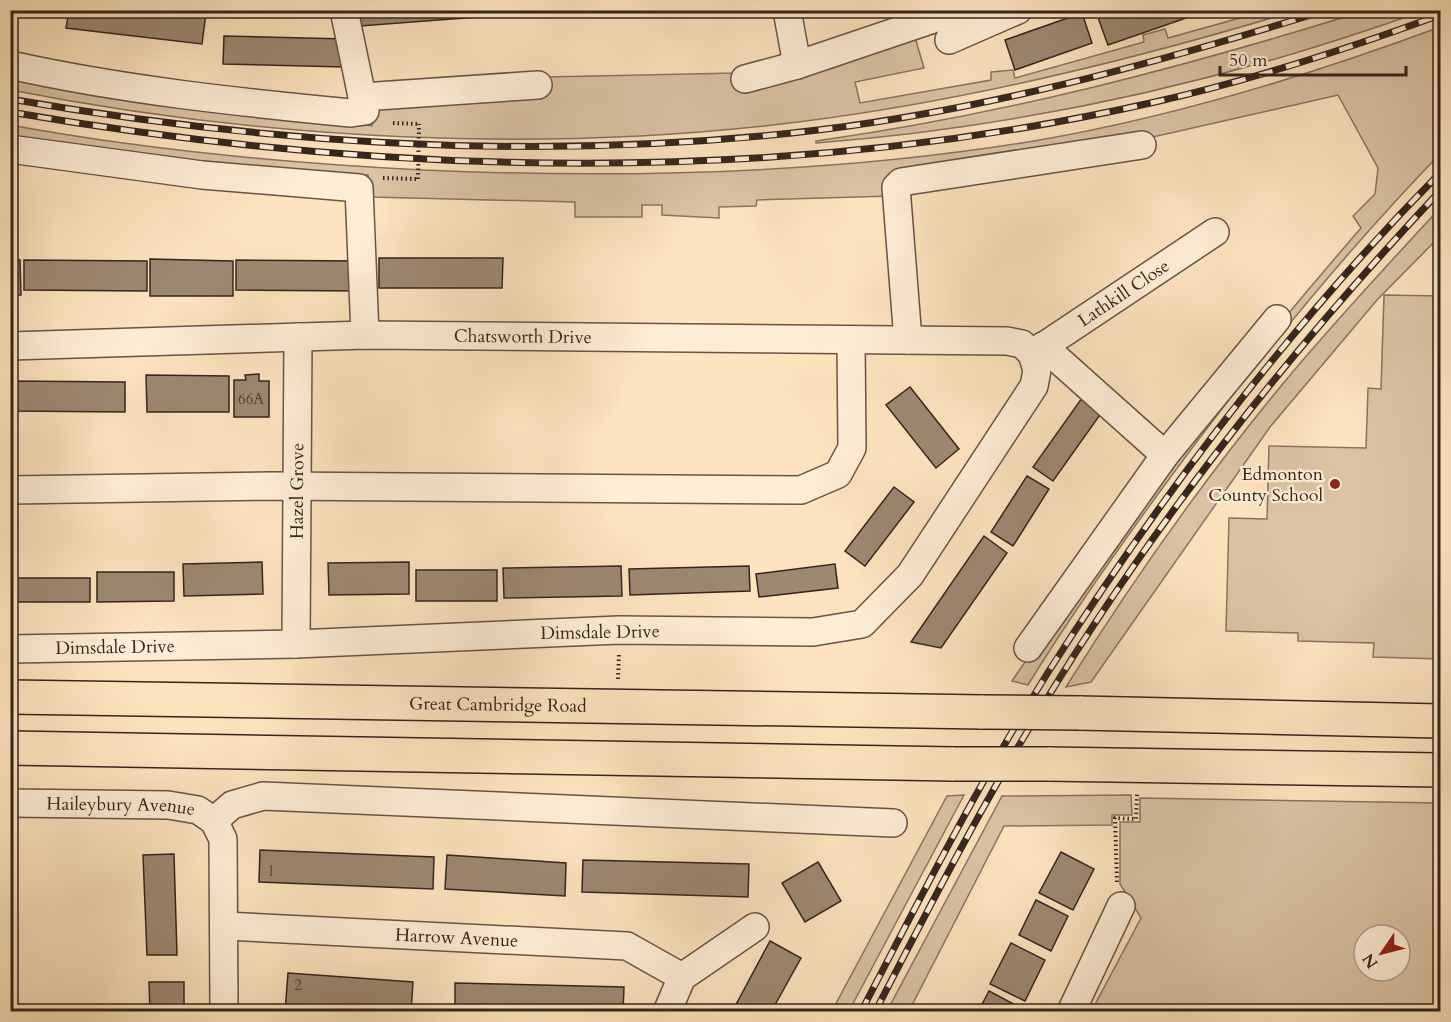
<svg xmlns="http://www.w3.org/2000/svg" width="1451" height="1022" font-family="Cardo,serif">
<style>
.green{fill:#dbc3a3;stroke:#887460;stroke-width:1.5;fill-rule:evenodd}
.building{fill:#9d8871;stroke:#35251e;stroke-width:1.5}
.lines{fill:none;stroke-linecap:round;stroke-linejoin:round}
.minor-casing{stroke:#675446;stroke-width:30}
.highway-casing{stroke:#35251e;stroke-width:36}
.path{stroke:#35251e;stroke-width:4;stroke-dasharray:1.5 3;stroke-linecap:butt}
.minor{stroke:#feedd5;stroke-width:27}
.highway{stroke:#fde3be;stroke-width:33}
.rail-casing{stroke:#35251e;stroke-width:7}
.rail{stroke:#feedd5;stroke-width:4.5;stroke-dasharray:14;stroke-linecap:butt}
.highway-bridge-casing{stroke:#35251e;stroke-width:36;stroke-linecap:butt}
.path-bridge{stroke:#35251e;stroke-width:4;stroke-dasharray:1.5 3;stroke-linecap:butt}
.highway-bridge{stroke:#fde3be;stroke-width:33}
.poi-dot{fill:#8f2418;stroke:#feedd5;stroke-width:2}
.labels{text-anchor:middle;stroke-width:4.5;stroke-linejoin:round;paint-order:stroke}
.number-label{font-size:15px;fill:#4f3e33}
.street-label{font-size:18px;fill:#35251e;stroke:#feedd5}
.poi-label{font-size:18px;fill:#35251e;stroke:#feedd5;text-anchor:end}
</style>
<rect width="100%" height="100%" fill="#fde3be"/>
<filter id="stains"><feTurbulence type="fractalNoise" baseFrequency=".00333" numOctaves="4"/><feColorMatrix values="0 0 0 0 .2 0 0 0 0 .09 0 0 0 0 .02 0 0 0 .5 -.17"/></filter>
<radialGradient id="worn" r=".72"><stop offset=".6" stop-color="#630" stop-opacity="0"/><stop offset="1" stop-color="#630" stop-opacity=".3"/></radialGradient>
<g class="green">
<path d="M1265,11H1295C1133,60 967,101 798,122C540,154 265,140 11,90L10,72L372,126L373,103L546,77L737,73L914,34L924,68L855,82L860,103L991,80V72L1013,70L1015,78L1144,42L1143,35L1165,29L1168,38Z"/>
<path d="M1364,11H1423C1228,81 1023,127 816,143V141C1003,115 1185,67 1364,11Z"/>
<path d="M1440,27V154C1343,254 1255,363 1172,475C1122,543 1072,613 1028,685L1012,681C1118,524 1236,372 1361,228L1353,216L1375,194L1378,168L1338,95L892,196L757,200L756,206L719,207V218L662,215V205H642V217H575V202L371,197L368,175H356L352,179L11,141L10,125C146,150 285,163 423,170C627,179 833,174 1034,141C1174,117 1308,76 1440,27Z"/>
<path d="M1440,208V236L1377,300L1270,427L1091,682L1066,687C1134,578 1209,472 1291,374C1339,317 1390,262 1440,208Z"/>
<polygon points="1384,295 1440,296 1440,659 1373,657 1374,643 1298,641 1298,633 1226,631 1229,518 1267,519 1269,446 1366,448 1368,388 1381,389"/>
<polygon points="964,795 849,1011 832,1011 947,796"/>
<polygon points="1131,795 1132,815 1112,815 1112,825 1004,826 909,1011 887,1011 1002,796"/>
<path d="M1140,798L1440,803V1011L1091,1012L1141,918L1120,884V822H1140ZM1364,935H1400V971H1364Z"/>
</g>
<g class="building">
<polygon points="69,10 206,12 202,44 66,28"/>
<polygon points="359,10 478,10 478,17 360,26"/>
<polygon points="487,10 516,10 487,13"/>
<polygon points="1109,10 1183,10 1186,18 1108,45 1097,15"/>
<polygon points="1082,13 1092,43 1015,70 1005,40"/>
<polygon points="224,36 346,39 345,67 223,64"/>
<polygon points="379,258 503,258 502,288 379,288"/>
<polygon points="10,259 20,260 21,295 10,295"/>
<polygon points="150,259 233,261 233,296 150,296"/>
<polygon points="24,260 147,261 147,291 24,290"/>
<polygon points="236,260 359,261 360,291 236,290"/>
<polygon points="259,374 259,381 269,381 269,417 234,417 234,380 246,380 245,375"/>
<polygon points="146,375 229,376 229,412 147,412"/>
<polygon points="10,381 125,382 125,412 10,411"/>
<polygon points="910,387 959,449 936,468 886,405"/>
<polygon points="1082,398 1102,412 1053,481 1033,467"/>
<polygon points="1027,476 1049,489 1013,546 991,532"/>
<polygon points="894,487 914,502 865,566 845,551"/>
<polygon points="984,536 1007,553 941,648 911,642"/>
<polygon points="262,562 263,594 184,596 183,564"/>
<polygon points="409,562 409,594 329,595 328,563"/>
<polygon points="835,564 838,588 759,597 756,574"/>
<polygon points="621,566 622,596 504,598 503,568"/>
<polygon points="749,566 750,591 630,595 629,569"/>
<rect x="416" y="570" width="81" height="31"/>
<polygon points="97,572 174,572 174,601 97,602"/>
<rect x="10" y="578" width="80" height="24"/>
<polygon points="260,850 434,857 433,889 259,882"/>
<polygon points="1061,852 1094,869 1073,910 1039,893"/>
<polygon points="174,854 177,955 147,955 143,855"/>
<polygon points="447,855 566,863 565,896 445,889"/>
<polygon points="583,860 749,864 748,897 582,892"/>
<polygon points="818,862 841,901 805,922 782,883"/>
<polygon points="1036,900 1068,916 1051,951 1019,935"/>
<polygon points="770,941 801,958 771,1012 732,1012"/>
<polygon points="1011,943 1045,960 1025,1001 990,984"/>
<polygon points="288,973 413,982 411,1012 285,1012"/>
<polygon points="149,982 184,982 184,1012 150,1012"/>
<polygon points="455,983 624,987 623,1012 455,1012"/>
<polygon points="989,991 1023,1009 1022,1012 978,1012"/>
</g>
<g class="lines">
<g class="minor-casing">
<g id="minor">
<polyline points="787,10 797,65"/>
<polyline points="949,40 1018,10"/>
<path d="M10,65C123,90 237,102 351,113L365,111L344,10"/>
<polyline points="745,79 797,65 960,10"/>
<polyline points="362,97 538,85"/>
<polyline points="10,149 202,175 359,188 365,335"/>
<polyline points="908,340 896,187 901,182 1142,145"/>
<path id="s1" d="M10,346L365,335L1007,341L1022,344L1032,354L1037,370L1034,386L910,575L862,624L813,632L619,630L296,644L10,649"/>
<polyline points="1043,346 1165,455"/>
<path id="s2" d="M1032,354L1215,232"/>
<polyline points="10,490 272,486 801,490 838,474 852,448 851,340"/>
<path id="s3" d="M296,644L298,337"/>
<polyline points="1028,648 1165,455 1277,319"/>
<path id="s4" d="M10,803L168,805L198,810L214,821L223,839L224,1012"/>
<polyline points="214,821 232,805 263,796 893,823"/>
<path id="s5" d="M225,926L627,946L682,977"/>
<polyline points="682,977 755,927"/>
<polyline points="667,1012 682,977"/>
<polyline points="1071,1012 1121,906"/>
</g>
</g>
<g class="highway-casing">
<g id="highway">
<path id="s6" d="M10,697L983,712"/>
<polyline points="1079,713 1440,721"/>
<polyline points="10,748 954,764"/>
<polyline points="1048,764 1440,770"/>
</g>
</g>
<g class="path">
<polyline points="393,123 419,124"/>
<polyline points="383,178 418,179"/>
<polyline points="618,679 619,654"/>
<polyline points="1117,882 1115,818 1136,819 1137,794"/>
</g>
<use href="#minor" class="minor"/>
<use href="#highway" class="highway"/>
<g class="rail-casing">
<g id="rail">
<path d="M10,99C269,144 530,161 792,133C973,114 1153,64 1327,10"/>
<path d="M10,112C389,177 779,187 1155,102C1252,80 1347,49 1440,15"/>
<path d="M861,1012C920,898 979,783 1047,674C1161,495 1291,324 1440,173"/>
<path d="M875,1012C922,921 969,830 1021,742C1138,542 1282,359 1440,191"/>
</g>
</g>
<use href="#rail" class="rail"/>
<g class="highway-bridge-casing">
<g id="highway-bridge">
<polyline points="983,712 1079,713"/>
<polyline points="954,764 1048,764"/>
</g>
</g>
<polyline class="path-bridge" points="418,179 419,124"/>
<use href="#highway-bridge" class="highway-bridge"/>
</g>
<circle class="poi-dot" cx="1335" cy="484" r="6"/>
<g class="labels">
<g class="number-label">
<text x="251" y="404">66A</text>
<text x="271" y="876">1</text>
<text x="298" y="990">2</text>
</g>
<g class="street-label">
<text dy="6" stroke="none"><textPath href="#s2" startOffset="110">Lathkill Close</textPath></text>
<text dy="6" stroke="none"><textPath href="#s1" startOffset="513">Chatsworth Drive</textPath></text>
<text dy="6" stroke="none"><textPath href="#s3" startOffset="153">Hazel Grove</textPath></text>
<text transform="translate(600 632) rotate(-1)" y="6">Dimsdale Drive</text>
<text transform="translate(115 647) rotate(-1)" y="6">Dimsdale Drive</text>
<text dy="6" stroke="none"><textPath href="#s6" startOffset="488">Great Cambridge Road</textPath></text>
<text dy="6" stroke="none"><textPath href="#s4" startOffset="111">Haileybury Avenue</textPath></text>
<text dy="6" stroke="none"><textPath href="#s5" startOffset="232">Harrow Avenue</textPath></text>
</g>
<g class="poi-label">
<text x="1323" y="480">Edmonton<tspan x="1323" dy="21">County School</tspan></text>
</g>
</g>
<rect width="1451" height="1022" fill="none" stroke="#fde3be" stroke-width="36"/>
<rect x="12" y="12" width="1427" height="998" fill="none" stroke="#35251e" stroke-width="3"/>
<rect x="18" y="18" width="1415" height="986" fill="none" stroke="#35251e" stroke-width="1.5"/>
<g transform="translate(1382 953) rotate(235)"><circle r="28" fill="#feedd5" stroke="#ae9d8c" stroke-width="1.5"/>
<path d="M0-4.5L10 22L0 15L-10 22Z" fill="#8f2418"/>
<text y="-9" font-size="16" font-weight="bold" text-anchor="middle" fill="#35251e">N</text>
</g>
<path d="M1220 66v9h186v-9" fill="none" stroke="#35251e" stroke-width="3"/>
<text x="1229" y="66" font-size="18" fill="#35251e" stroke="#feedd5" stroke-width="4.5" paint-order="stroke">50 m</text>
<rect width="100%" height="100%" filter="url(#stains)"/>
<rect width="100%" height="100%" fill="url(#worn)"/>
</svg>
